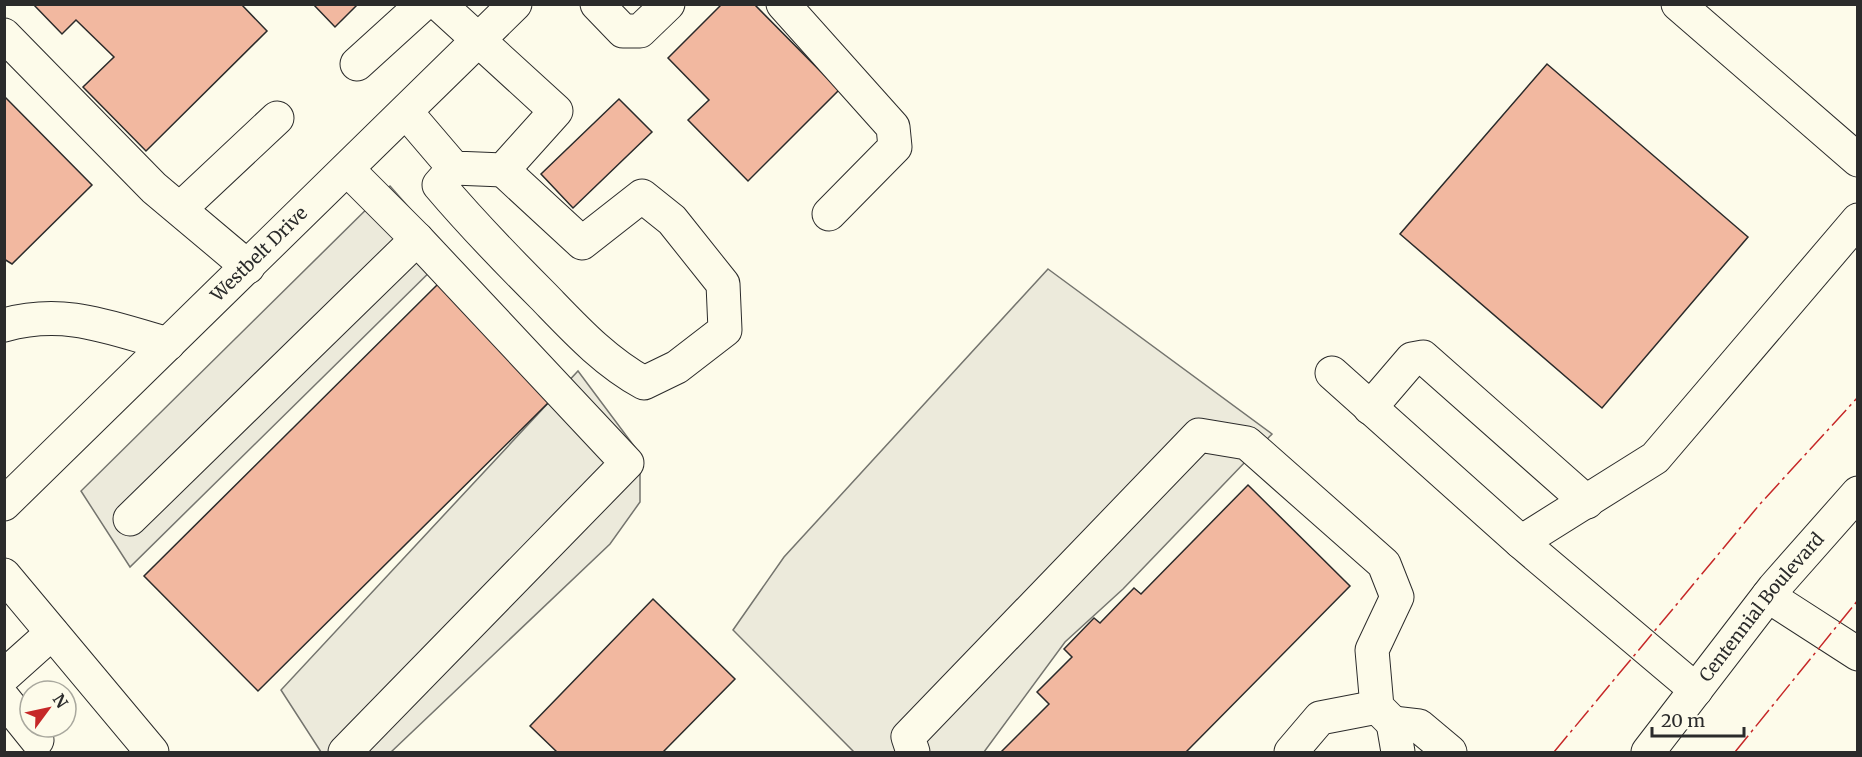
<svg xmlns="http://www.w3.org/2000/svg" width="1862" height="757" font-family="Merriweather,serif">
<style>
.parking{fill:#eceadb;stroke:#74746e;stroke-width:1.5}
.building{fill:#f2b8a0;stroke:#2b2b2b;stroke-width:1.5}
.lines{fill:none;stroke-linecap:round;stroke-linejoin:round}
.minor-casing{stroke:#2b2b2b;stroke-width:35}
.minor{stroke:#fdfbea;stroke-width:33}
.power{stroke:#c62828;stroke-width:1.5;stroke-dasharray:21 4.5 3 4.5;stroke-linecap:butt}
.labels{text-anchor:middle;stroke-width:4.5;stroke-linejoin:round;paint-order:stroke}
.street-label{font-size:18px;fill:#2b2b2b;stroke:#fdfbea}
</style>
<rect width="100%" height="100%" fill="#fdfbea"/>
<g class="parking">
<polygon points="390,186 449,253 130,567 81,491"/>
<polygon points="1048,269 1272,434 1123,589 1065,642 984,752 854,752 733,630 784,557"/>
<polygon points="578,371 640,454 640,502 610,544 391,752 321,752 281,690"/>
</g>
<g class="building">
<polygon points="33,4 241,4 267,31 146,151 83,87 114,57 76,20 62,34"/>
<polygon points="313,4 358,4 335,27"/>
<polygon points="722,4 754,4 839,90 748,181 688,120 709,100 668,58"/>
<polygon points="1547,64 1748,237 1602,408 1400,234"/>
<polygon points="4,96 92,185 12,264 4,259"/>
<polygon points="619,99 652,132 573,208 541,174"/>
<polygon points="438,284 552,399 258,691 144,576"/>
<polygon points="1248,485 1350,586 1186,752 1001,752 1049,704 1037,692 1072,657 1064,649 1094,618 1100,623 1134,588 1141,594"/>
<polygon points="653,599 735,679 663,752 557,752 530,726"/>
</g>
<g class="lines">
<g class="minor-casing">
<g id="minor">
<polyline points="597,4 623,31 640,31 668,4"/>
<polyline points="783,4 893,127 895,147 829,214"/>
<polyline points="1678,4 1858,160"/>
<polyline points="4,35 154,188 248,267"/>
<polyline points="357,64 423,4"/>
<polyline points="407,113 454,168 503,170 556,111 439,4"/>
<path d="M454,168L439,185C472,224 507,260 543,296C575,329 604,361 644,383L677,367L725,330L723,284L672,220L642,196L582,243L503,170"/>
<polyline points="180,209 277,118"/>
<path d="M4,325C66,308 110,328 168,344"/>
<polyline points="1332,373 1521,542"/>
<polyline points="1370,408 1412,359 1423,357 1587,502"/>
<path id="s1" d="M4,504L515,4"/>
<polyline points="130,519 417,239 347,169"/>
<polyline points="4,575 152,752"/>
<polyline points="1768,596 1858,654"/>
<polyline points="4,676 52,633"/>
<polyline points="1696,690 1521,542 1655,458 1858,220"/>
<polyline points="4,699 37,740"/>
<polyline points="345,752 627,463 417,239"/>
<polyline points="913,752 908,737 1199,435 1247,443 1384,564 1397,597 1372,650 1377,707 1393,723"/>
<polyline points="1291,752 1320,718 1377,707"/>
<polyline points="1398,752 1393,723 1419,726 1450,752"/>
<path id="s2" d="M1648,752L1774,588L1858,493"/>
</g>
</g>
<use href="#minor" class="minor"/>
<g class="power">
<polyline points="1554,752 1760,504 1858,397"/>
<polyline points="1735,752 1858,600"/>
</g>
</g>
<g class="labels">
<g class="street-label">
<text dy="6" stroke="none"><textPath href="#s1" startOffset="357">Westbelt Drive</textPath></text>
<text dy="6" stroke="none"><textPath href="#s2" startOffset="184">Centennial Boulevard</textPath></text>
</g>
</g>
<rect width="1862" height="757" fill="none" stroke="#2b2b2b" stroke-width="12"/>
<g transform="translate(48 709) rotate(57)"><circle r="28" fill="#fdfbea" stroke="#a9a89e" stroke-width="1.5"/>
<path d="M0-4.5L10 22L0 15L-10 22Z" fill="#c62828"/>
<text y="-9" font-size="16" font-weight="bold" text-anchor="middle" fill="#2b2b2b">N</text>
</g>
<path d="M1652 727v9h92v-9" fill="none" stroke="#2b2b2b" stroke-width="3"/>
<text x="1661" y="727" font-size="18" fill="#2b2b2b" stroke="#fdfbea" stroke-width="4.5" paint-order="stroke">20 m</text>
</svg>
